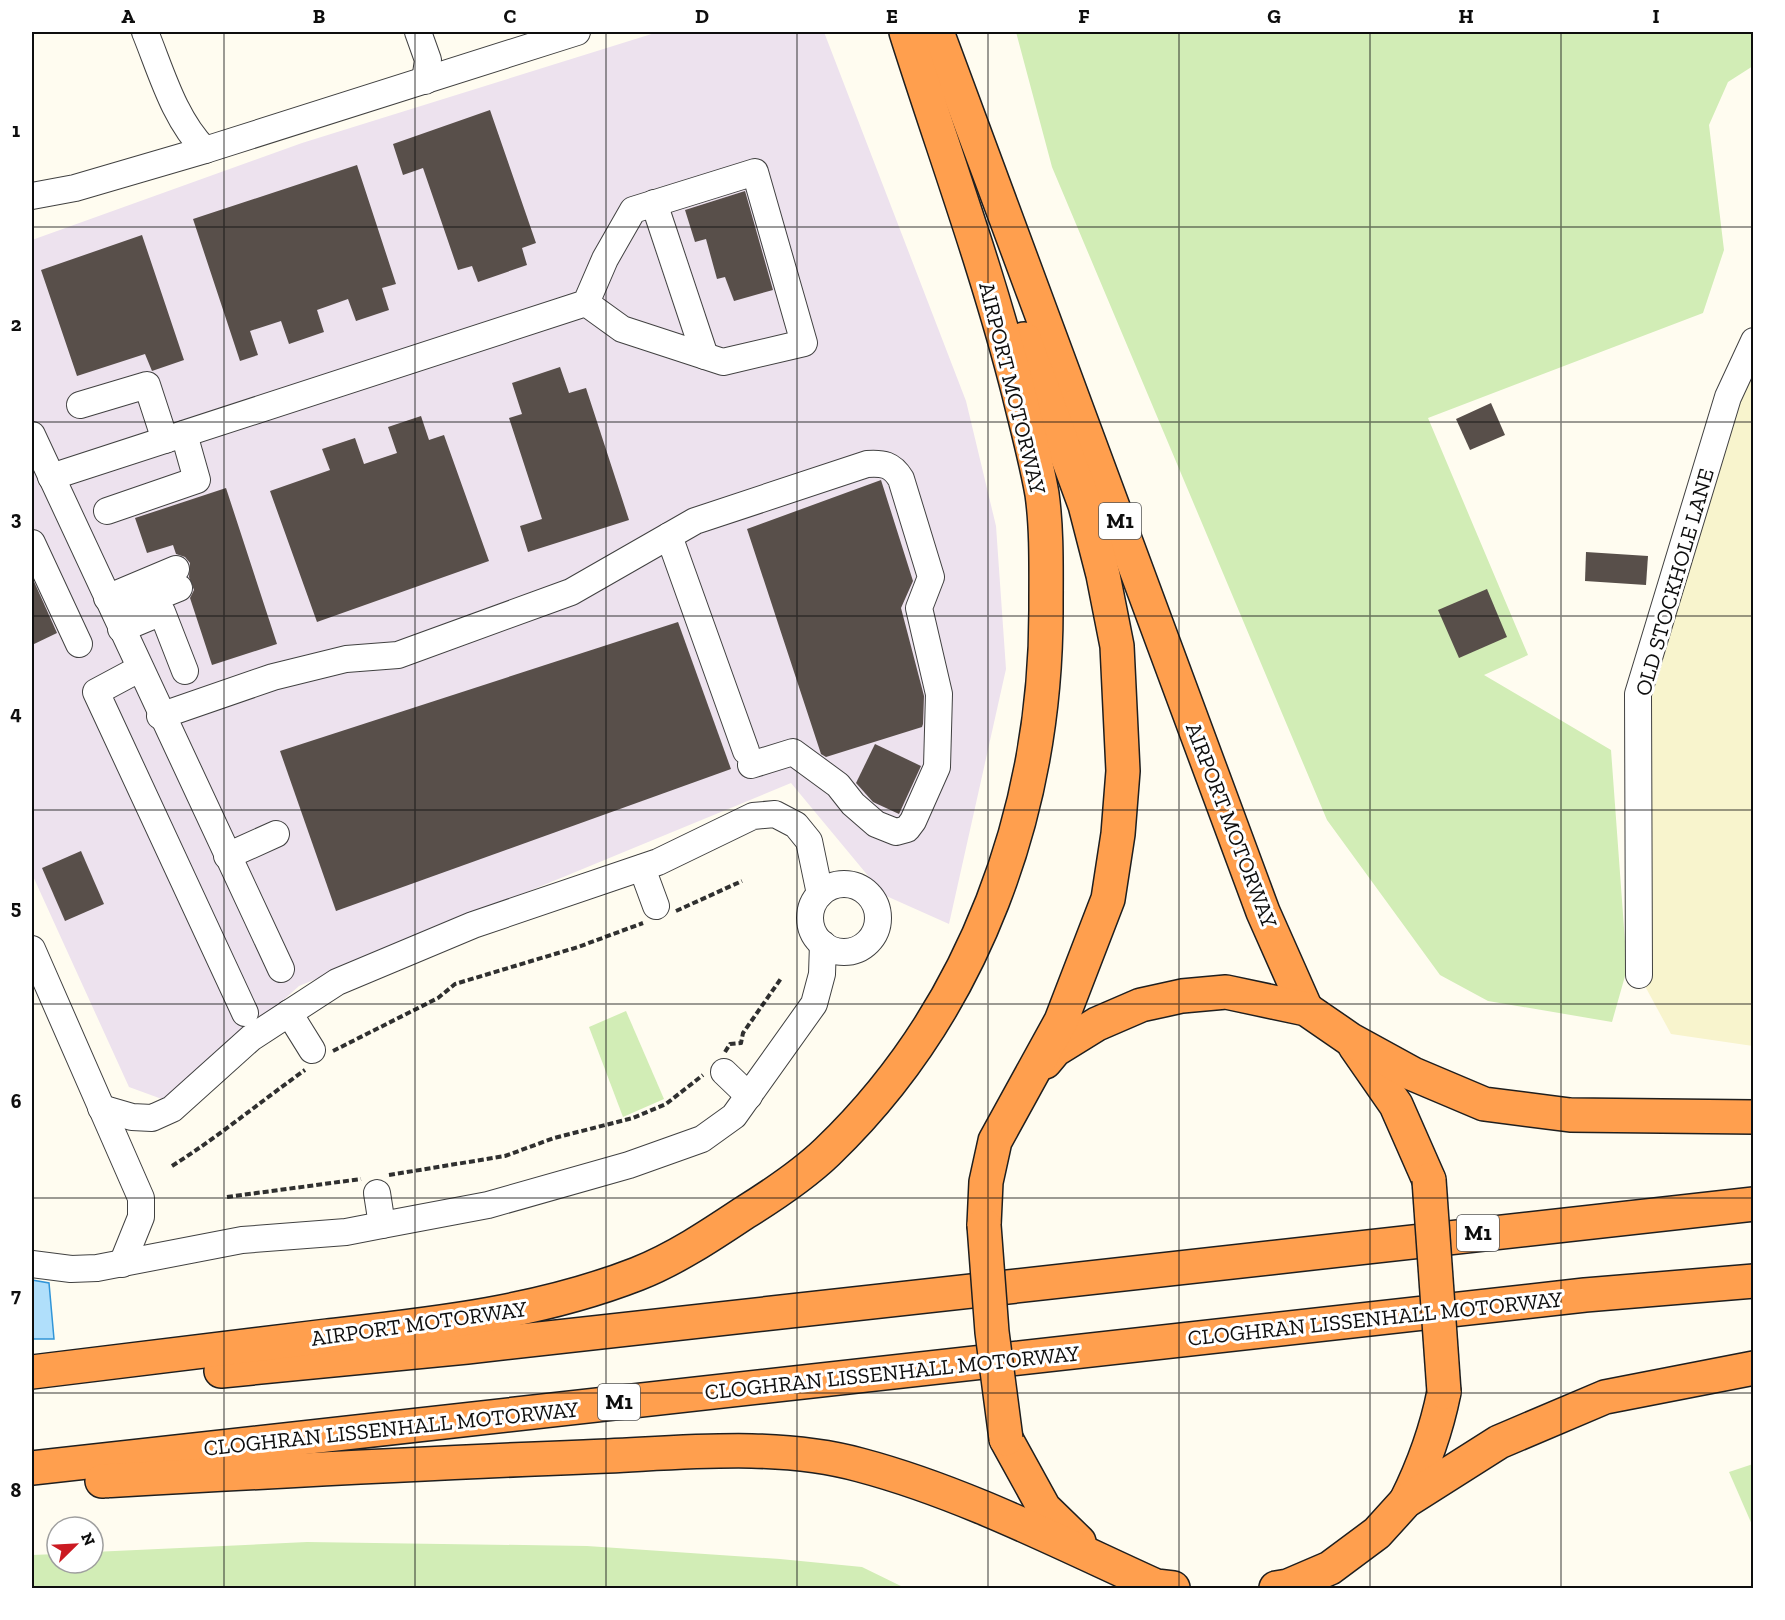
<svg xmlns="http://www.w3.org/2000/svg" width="1785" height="1620" font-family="'Zilla Slab',serif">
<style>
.industrial{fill:#ede2ee}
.farmland{fill:#f8f4cd}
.green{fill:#d2edb6}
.water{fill:#b0dffb;stroke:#3195d8;stroke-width:1.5}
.building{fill:#584f4a}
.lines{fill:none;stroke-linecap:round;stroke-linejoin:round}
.minor-casing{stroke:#414141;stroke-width:28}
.highway-casing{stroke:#1f1f1f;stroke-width:36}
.path{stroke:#303030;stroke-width:4;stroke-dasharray:6 3;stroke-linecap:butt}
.minor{stroke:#fff;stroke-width:26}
.highway{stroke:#ff9f4e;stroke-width:33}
.highway-bridge-casing{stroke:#1f1f1f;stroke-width:36;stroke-linecap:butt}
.highway-bridge{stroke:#ff9f4e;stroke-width:33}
.grid{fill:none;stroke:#0e0e0e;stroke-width:1.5;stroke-opacity:0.55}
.labels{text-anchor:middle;stroke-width:6;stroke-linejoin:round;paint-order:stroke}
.shield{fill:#fff;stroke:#565656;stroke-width:1.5}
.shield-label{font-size:21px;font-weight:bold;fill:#0e0e0e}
.street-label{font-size:22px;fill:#0e0e0e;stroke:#fff}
.neatline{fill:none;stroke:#0e0e0e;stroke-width:2}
.grid-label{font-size:20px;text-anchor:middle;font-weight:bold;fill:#0e0e0e}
</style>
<rect width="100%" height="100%" fill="#fffcf0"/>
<polygon class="industrial" points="658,32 824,32 966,401 996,526 1006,669 949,924 884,895 791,783 299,986 170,1102 129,1087 32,874 32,240 302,143"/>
<polygon class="farmland" points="1753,344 1753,1046 1671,1034 1639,975 1638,694"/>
<g class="green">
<polygon points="1016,32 1753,32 1753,66 1728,82 1709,125 1724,250 1703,313 1428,418 1528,655 1484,675 1611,750 1627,969 1612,1022 1488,1001 1440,975 1327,820 1052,167"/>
<polygon points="626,1011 664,1099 623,1117 589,1027"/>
<polygon points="1753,1464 1754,1464 1753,1527 1729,1472"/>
<polygon points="307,1542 587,1546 780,1559 862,1567 905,1588 32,1588 32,1555 57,1554 57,1563 93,1563 93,1552"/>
</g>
<polygon class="water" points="32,1280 49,1283 54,1339 32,1339"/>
<g class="building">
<polygon points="490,110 536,243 522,248 527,265 478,282 472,266 458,270 423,168 403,175 393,144"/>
<polygon points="357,165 396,284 382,288 389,310 356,321 348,299 317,310 324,332 289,344 281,321 250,331 258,355 240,361 193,219"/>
<polygon points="745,191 773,290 734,301 725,277 717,279 706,239 695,242 685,210"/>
<polygon points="142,235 184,360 152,371 145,354 77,376 41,270"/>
<polygon points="560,367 569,393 586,388 629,520 528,552 520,526 542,519 509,418 522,414 512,383"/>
<polygon points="1491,403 1505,435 1470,450 1456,419"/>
<polygon points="421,416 429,440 444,435 489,561 317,622 270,491 330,470 322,449 355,438 364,464 397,453 388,427"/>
<polygon points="881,480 913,581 901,608 924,696 923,724 922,727 826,757 821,754 747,529"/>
<polygon points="226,488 277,644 212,665 190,598 194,590 189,577 190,563 185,557 176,554 173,545 147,553 135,518"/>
<polygon points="1586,552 1648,556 1646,585 1585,581"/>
<polygon points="32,577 57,633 32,645"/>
<polygon points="1487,589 1507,637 1459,658 1438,610"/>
<polygon points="678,622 731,769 336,911 280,751"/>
<polygon points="875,744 921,766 899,814 873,802 856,783"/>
<polygon points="81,851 104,904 65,921 42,868"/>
</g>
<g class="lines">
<g class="minor-casing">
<g id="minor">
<path d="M145,32C161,71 174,119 205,150"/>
<polyline points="418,32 428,60 425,81"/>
<polyline points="32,196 75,188 205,150 577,32"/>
<polyline points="654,203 705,356"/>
<polyline points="80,405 147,385 165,440"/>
<polyline points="32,435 281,969"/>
<polyline points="51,477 586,303 605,259 633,210 755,172 804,343 723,362 622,329 586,303"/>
<polyline points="107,511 197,480 184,434"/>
<polyline points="669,536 746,751"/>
<polyline points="32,543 79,644"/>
<polyline points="107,598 176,569"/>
<polyline points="132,607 179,588"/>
<polyline points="121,629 162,612 185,671"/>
<polyline points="139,669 96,692 245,1013"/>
<path d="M160,716L273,677L346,659L398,655L571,592L695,521L867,464C883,463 892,464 901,479L931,577L919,608L939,694L937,767L913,821L907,829L896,832L876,824L853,804L838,785L793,752L751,765"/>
<polyline points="227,856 276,834"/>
<polyline points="642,868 656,906"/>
<circle cx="844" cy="918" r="34"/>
<polyline points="32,949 141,1198 141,1217 122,1264"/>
<polyline points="1639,975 1638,694 1728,397 1754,341"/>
<polyline points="289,1013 312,1050"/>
<polyline points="724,1072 749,1096"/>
<polyline points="101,1108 132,1117 152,1118 172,1109 251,1038 337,982 473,925 658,862 753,816 775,814 796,825 809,841 820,894"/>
<polyline points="377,1193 382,1225"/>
<polyline points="32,1264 71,1269 97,1268 242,1240 346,1232 382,1225 488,1205 629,1165 702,1139 734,1116 814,1004 822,974 823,944"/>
</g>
</g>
<g class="highway-casing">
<g id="highway">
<polyline points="937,32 1263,912 1306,1009"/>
<polyline points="1355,1046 1396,1105 1429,1180"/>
<polyline points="1045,1062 1055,1050 1097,1024 1141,1005 1182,996 1226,992 1306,1009 1351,1040 1413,1074 1484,1104 1570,1115 1754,1117"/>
<polyline points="984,1225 986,1182 995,1141 1061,1021 1108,899 1118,834 1123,771 1117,646 1103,575 1085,505 1024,339"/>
<polyline points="221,1371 467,1347 1754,1204"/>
<path d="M32,1372C130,1360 228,1348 327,1336C433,1324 537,1313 637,1274C675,1259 711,1235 744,1213C773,1195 802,1176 827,1152C975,1010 1047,809 1046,606C1046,569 1047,530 1042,494C1036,460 1027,427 1019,394C988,271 944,152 906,32"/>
<polyline points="1006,1439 1044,1508 1079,1542"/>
<polyline points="32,1468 1585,1295 1754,1281"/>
<path d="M102,1481C263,1472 423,1463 584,1457C674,1454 772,1441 860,1465C962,1492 1059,1542 1156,1586L1173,1588"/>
<path d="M1406,1501C1424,1465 1436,1432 1444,1392"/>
<polyline points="1276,1588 1288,1586 1330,1568 1377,1533 1406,1501 1499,1442 1605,1397 1754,1368"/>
</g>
</g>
<g class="path">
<polyline points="676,911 742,881"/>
<polyline points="333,1051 438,998 455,984 578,947 643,923"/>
<polyline points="725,1052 730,1044 741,1043 743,1033 782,977"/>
<path d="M172,1166C218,1137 260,1102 305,1070"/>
<polyline points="389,1175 505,1156 554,1138 633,1118 666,1104 703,1075"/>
<polyline points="227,1197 361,1179"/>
</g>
<use href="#minor" class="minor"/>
<use href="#highway" class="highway"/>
<g class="highway-bridge-casing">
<g id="highway-bridge">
<polyline points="1429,1180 1444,1392"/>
<polyline points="984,1225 992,1332 1006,1439"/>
</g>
</g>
<use href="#highway-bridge" class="highway-bridge"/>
</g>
<path class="grid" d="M224,32V1588M415,32V1588M606,32V1588M797,32V1588M988,32V1588M1179,32V1588M1370,32V1588M1561,32V1588M32,227H1754M32,422H1754M32,616H1754M32,810H1754M32,1004H1754M32,1198H1754M32,1393H1754"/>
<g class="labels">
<g class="shield">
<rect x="1099" y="503" width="42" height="36" rx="4.5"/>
<rect x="1457" y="1215" width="42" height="36" rx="4.5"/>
<rect x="598" y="1384" width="42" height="36" rx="4.5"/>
</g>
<g class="shield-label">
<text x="1120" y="528">M1</text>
<text x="1478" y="1240">M1</text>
<text x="619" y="1409">M1</text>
</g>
<g class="street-label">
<text transform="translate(1013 388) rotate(76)" y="8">AIRPORT MOTORWAY</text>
<text transform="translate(1674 582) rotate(-74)" y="8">OLD STOCKHOLE LANE</text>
<text transform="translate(1232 825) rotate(69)" y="8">AIRPORT MOTORWAY</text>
<text transform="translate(1375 1318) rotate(-6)" y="8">CLOGHRAN LISSENHALL MOTORWAY</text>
<text transform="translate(419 1323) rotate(-8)" y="8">AIRPORT MOTORWAY</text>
<text transform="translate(892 1372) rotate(-6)" y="8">CLOGHRAN LISSENHALL MOTORWAY</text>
<text transform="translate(391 1428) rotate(-6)" y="8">CLOGHRAN LISSENHALL MOTORWAY</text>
</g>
</g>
<rect width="1785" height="1620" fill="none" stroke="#ffffff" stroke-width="66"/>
<g transform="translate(75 1545) rotate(66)"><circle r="28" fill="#ffffff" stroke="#9f9f9f" stroke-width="1.5"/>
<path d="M0-4.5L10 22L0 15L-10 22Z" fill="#cb1a22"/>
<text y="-9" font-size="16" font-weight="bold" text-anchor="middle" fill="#0e0e0e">N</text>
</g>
<rect x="33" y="33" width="1719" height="1554" class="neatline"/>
<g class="grid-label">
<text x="128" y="23">A</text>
<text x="319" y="23">B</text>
<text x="510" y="23">C</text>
<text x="702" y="23">D</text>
<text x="892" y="23">E</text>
<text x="1084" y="23">F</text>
<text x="1274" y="23">G</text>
<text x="1466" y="23">H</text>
<text x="1656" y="23">I</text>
<text x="16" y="137">1</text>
<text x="16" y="331">2</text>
<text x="16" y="525">3</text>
<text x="16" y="720">4</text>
<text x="16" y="914">5</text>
<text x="16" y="1108">6</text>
<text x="16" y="1302">7</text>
<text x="16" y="1497">8</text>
</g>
</svg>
